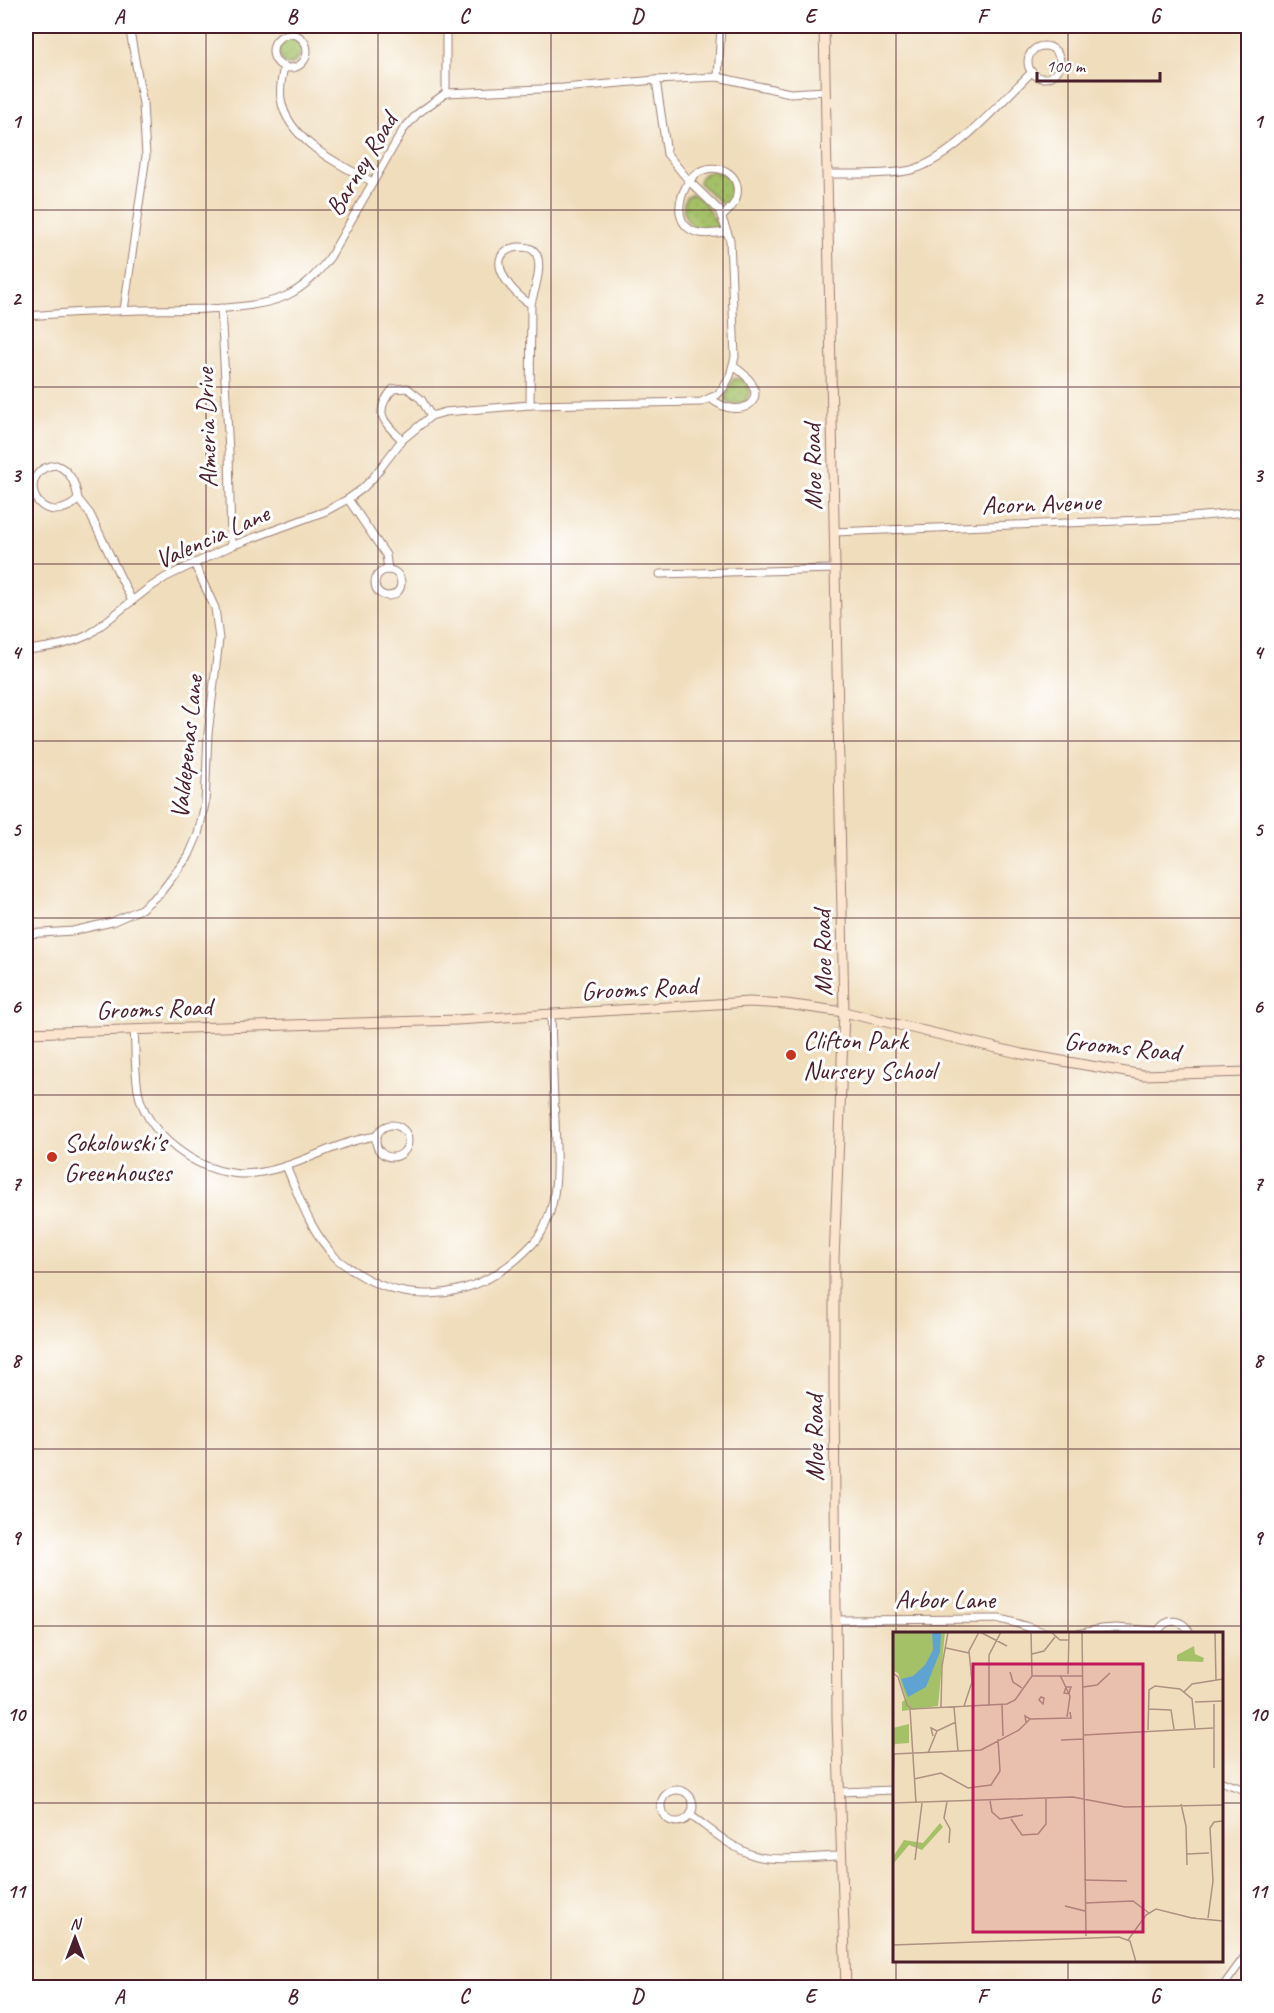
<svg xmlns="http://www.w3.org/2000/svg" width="1274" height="2013" font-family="Caveat,sans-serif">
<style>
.green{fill:url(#green-dots);stroke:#78704a;stroke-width:1.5}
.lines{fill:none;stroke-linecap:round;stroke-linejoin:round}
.street-casing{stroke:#9d7e74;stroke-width:9}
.secondary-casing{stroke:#9d7e74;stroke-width:11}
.street{stroke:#fff;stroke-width:7}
.secondary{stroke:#fbe5cf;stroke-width:9}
.grid{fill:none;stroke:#4a1f2b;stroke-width:1.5;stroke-opacity:0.55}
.poi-dot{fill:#c8321e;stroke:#fff;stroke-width:2}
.labels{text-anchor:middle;stroke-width:6;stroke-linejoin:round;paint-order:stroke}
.street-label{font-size:26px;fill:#4a1f2b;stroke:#fff}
.poi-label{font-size:26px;fill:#4a1f2b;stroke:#fff;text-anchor:start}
.inset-road{fill:none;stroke:#ae9182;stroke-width:1.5}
.view{fill:#c2185b;fill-opacity:0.15;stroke:#c2185b;stroke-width:3}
.inset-edge{fill:none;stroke:#4a1f2b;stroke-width:3}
.neatline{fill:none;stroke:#4a1f2b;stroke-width:2}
.grid-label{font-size:20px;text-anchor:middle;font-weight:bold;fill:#4a1f2b}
</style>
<defs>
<pattern id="green-dots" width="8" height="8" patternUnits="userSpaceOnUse" patternTransform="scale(1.5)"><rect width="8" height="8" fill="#a5c168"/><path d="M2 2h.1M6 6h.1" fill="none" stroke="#90a55a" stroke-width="1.8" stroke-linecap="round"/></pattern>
</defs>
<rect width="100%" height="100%" fill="#fff"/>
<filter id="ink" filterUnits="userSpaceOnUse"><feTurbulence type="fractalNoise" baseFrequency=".0167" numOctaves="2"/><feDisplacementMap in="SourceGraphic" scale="12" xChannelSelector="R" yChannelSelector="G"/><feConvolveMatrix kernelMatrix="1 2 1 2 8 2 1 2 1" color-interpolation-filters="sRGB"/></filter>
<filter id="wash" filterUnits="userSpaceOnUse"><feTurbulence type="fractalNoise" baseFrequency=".008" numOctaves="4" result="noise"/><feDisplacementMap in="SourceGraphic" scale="24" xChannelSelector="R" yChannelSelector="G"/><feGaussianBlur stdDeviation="1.35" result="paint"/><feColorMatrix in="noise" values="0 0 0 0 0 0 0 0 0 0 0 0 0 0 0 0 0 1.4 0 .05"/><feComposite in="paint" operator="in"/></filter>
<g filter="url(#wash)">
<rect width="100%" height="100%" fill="#f0ddbc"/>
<g class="green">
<path d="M287,38L296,39L301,45C302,56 298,60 290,65L284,64C276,53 277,46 287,38Z"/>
<path d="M712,171L725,174L731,182L732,199L725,204L721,203L699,183C700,175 705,173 712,171Z"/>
<path d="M692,194L701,199L720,227C698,238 676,219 686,197Z"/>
<path d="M740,378C753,383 751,393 744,403L733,404L727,402C724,393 729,387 734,379Z"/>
</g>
</g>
<g filter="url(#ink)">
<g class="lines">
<g class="street-casing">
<g id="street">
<circle cx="290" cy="51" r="17"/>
<circle cx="1044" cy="62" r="16"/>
<path d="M284,66C282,77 279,89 281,99C287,140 341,166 373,182"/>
<polyline points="718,77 721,26"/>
<polyline points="656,80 667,154 689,181 719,210 730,240 735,357 730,376 724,387 717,395 710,398"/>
<polyline points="446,93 446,26"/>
<path d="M828,174C851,174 884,175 906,171C949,164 1000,102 1032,72"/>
<path d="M722,217C727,212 734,206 736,199C744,173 716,160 696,174C681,186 671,218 691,230C701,236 716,233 727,232"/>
<path d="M518,247C522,247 525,247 529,248C548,254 534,291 531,304C512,295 479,253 518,247Z"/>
<polyline points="221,308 229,452 231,546"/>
<polyline points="124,310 146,156 143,104 129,26"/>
<path d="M26,316C64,313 102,311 140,310C179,309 251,312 286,296C305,287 317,274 330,257L403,130L417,114L446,93L563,88L656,80L718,77L790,93L825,91"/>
<polyline points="530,405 531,304"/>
<path d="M402,440C384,422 372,413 393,389L407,388L421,399L431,416L445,412L530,405L701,402L710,398C743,425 779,395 733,366"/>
<path d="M56,465C70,470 76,485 78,499C74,505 68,507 62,509C30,517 20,468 56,465Z"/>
<polyline points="78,499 90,514 132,601"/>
<polyline points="348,499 386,555 388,570"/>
<polyline points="834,532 1169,519 1248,512"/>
<circle cx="388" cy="583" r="13"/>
<polyline points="660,574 835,569"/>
<path d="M26,650C49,647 69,645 90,634L146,590L166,577L231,546L326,511L348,499L362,489L372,479L402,440L431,416"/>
<polyline points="26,934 73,931 112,922 141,909 161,892 189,855 198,834 205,804 208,734 219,639 215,608 194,563"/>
<path d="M134,1030C136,1052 134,1078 140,1099C152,1137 194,1168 232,1173C249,1176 270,1171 286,1166C317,1156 345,1140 377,1136"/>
<circle cx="392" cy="1141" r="16"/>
<path d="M286,1166C300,1199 310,1231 336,1258C341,1263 348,1267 354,1271C407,1307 470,1299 518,1258C529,1248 541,1237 546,1223C560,1191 556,1154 555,1119C553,1084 552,1049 551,1014"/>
<path d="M836,1620L999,1619C1017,1622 1033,1630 1052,1634"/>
<polyline points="1078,1634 1101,1629 1116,1628 1158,1631"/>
<path d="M1157,1634C1164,1617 1183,1617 1190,1634"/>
<polyline points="1222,1782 1248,1791"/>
<circle cx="677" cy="1806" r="16"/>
<polyline points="840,1792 894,1790"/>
<path d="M690,1815C710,1829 730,1847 753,1855C775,1863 817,1856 842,1856"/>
<polyline points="1222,1988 1248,1952"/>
</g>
</g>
<g class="secondary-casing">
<g id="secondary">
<polyline points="824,26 844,1012 834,1260 834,1392 837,1718 846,1988"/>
<polyline points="26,1033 457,1020 749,1002 786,1004 844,1012 1022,1054 1143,1075 1248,1072"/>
</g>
</g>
<use href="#street" class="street"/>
<use href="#secondary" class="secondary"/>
</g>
</g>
<path class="grid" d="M206,26V1988M378,26V1988M551,26V1988M723,26V1988M896,26V1634M1068,26V1634M26,210H1248M26,387H1248M26,564H1248M26,741H1248M26,918H1248M26,1095H1248M26,1272H1248M26,1449H1248M26,1626H1248M26,1803H894M1222,1803H1248M896,1960V1988M1068,1960V1988"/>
<g class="poi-dot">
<circle cx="791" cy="1055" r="6"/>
<circle cx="52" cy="1157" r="6"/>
</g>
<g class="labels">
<g class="street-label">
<text transform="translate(361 164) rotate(-59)" y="9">Barney Road</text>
<text transform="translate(206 428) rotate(-92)" y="9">Almeria Drive</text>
<text transform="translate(812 467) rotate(-91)" y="9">Moe Road</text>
<text transform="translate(1041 503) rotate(-2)" y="9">Acorn Avenue</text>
<text transform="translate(212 536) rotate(-24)" y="9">Valencia Lane</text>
<text transform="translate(186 747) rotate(-84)" y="9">Valdepenas Lane</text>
<text transform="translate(822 953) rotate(-91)" y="9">Moe Road</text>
<text transform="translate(639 988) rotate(-3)" y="9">Grooms Road</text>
<text transform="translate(154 1008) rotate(-2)" y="9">Grooms Road</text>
<text transform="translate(1122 1046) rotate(6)" y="9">Grooms Road</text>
<text transform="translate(814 1438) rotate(-90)" y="9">Moe Road</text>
<text x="945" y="1608">Arbor Lane</text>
</g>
<g class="poi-label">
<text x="803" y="1049">Clifton Park<tspan x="803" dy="30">Nursery School</tspan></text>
<text x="64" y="1151">Sokolowski's<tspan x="64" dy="30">Greenhouses</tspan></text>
</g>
</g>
<g transform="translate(893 1632)">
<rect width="330" height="330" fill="#f0ddbc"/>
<path d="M0,0H52L45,74L9,79V70L13,67L5,41L0,39ZM301,14L302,22L311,26L310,30L284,29V23ZM16,92V111L2,112L0,121V96Z" fill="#a5c168"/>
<path d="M47,191L50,195L29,218L16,213L0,232V225L11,208L30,211Z" fill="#a5c168"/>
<path d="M39,0H48L47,20L33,55L15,65L8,47L20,44L32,33L40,18Z" fill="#5fa3d3"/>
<path class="inset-road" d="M87,0L114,14M138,0L139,44M158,0L167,8H176M189,0L193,304M322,0L323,48M53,16L76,21M139,22L151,19L162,5M117,40L120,50L129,56M0,41L5,45L14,73L19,77L114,72L122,68L139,44H190M175,42L176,0M167,43L177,64L174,85M190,55L204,53L217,41M291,60L299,52L330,47M176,61L178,55H173L171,61L177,62M148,65L151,66L150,72L146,68ZM302,70L330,69M321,72V136M96,73V23L108,0M109,73L110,104M71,74L79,50L76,19L86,0M48,75L49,34L55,0M61,75L65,119M17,77L23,171M255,77L278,78L281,97M133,90L132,84L137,87L178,86L177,80M255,98L256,58L262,54L287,57L299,67L302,96M191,103L320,96M40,104L38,96L44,99L63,90M168,108L191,107M35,121L44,99M0,122L88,118L126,98L137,87M21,147L48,141L75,156L98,153L107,139L105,107M0,148L1,122M97,169L99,180L107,187L130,183M54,170L51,186L57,197L56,211M0,171L180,165L232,175L330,173M288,172L293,194L294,233M118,187L129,203L145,202L153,192V167M294,222L316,221M22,228L29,171M191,248L234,249M192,271L240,269L256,281M172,274L192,279M303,286H299L330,289M315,286L320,249L317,196L321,190L330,189M235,308L253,283L263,277L299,286M0,313L226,305L237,309L243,330"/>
<path class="view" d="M80,32H250V300H80Z"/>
<rect width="330" height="330" class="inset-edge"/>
</g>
<rect width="1274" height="2013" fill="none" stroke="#fff" stroke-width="66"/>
<g transform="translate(75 1938)" stroke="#ffffff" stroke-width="4.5" paint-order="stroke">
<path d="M0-4.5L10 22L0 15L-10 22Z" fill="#4a1f2b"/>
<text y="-9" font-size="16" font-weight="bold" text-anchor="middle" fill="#4a1f2b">N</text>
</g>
<path d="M1037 72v9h123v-9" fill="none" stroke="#4a1f2b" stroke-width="3"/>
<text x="1046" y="72" font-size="18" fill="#4a1f2b" stroke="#ffffff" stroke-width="4.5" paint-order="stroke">100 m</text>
<rect x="33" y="33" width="1208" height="1947" class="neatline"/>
<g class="grid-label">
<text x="119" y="23">A</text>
<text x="292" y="23">B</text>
<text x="464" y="23">C</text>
<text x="637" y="23">D</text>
<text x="810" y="23">E</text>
<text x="982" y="23">F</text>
<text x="1155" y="23">G</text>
<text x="16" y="128">1</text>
<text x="1258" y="128">1</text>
<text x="16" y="305">2</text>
<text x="1258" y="305">2</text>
<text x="16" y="482">3</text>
<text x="1258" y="482">3</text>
<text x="16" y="659">4</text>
<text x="1258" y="659">4</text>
<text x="16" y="836">5</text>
<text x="1258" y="836">5</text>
<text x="16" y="1013">6</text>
<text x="1258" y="1013">6</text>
<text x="16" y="1190">7</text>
<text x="1258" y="1190">7</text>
<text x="16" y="1367">8</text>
<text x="1258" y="1367">8</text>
<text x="16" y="1544">9</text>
<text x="1258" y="1544">9</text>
<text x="16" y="1721">10</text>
<text x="1258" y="1721">10</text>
<text x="16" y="1898">11</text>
<text x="1258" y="1898">11</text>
<text x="119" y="2003">A</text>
<text x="292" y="2003">B</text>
<text x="464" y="2003">C</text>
<text x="637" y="2003">D</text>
<text x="810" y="2003">E</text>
<text x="982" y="2003">F</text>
<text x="1155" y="2003">G</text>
</g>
</svg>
